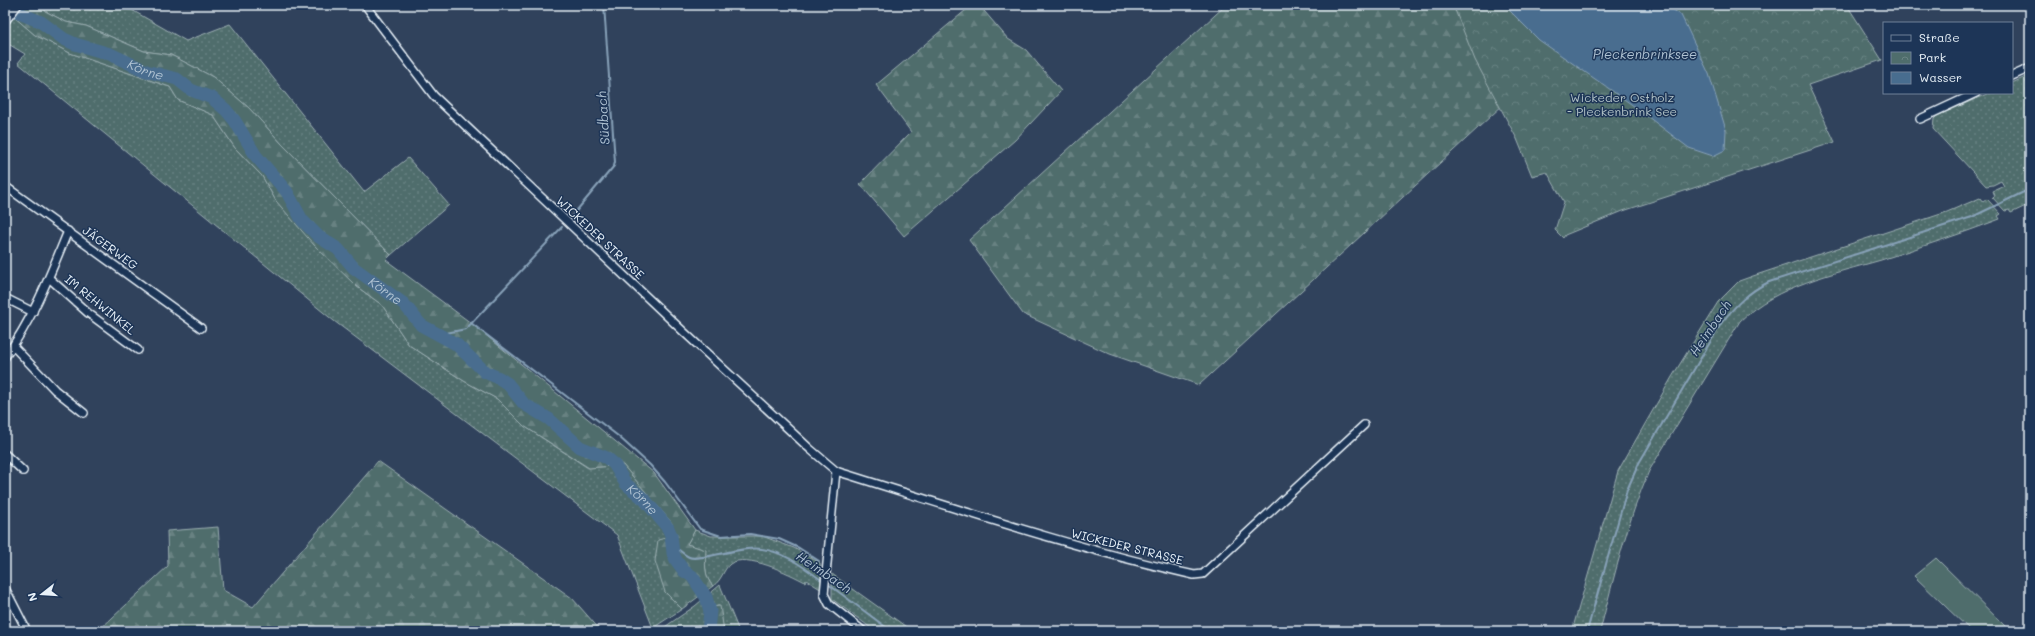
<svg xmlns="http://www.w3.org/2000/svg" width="2035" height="636" font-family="Mali,sans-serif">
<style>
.grass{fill:url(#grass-dots);stroke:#9cafb2}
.forest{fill:url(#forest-firs);stroke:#9cafb2}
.park{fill:url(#park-crowns);stroke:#9cafb2}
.garden{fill:#4f6d6c;stroke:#9cafb2}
.water{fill:#486d8f;stroke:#88a2b9}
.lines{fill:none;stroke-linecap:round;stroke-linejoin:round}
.stream{stroke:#88a2b9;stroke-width:2}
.river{stroke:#486d8f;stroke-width:13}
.street-casing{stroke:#e8f1f8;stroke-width:10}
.secondary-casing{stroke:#e8f1f8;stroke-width:13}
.street{stroke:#1d3557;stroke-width:7}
.secondary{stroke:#1d3557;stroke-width:10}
.labels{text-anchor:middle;stroke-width:3;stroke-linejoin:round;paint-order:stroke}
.park-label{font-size:12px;fill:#b2c3c7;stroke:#1d3557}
.street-label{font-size:12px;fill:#e8f1f8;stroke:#1d3557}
.water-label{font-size:13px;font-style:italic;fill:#b0c3d3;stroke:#1d3557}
</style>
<defs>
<pattern id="grass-dots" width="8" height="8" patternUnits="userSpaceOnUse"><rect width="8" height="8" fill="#4f6d6c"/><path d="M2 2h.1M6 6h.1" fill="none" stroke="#688282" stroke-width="1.8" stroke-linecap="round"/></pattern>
<pattern id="forest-firs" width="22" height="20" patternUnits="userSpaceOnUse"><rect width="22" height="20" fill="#4f6d6c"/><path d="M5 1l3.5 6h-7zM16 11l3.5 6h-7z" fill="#688282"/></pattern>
<pattern id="park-crowns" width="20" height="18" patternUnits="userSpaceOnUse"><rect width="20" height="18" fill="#4f6d6c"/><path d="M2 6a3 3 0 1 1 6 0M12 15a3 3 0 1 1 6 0" fill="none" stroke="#688282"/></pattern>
</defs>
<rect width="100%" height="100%" fill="#30425c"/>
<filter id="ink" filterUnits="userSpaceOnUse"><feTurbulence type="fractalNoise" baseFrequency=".025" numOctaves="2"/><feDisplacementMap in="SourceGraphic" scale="8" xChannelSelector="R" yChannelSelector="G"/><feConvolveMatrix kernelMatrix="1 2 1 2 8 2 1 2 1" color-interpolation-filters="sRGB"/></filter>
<g filter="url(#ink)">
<g class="grass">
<polygon points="44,5 123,5 186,41 230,24 364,192 408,158 449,205 391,255 282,144 249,108 213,77 171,55 144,51 86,26 66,22 45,11"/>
<polygon points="13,16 35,35 70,53 170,87 178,100 213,115 235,148 262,176 276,201 356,286 382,305 409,345 464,381 497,399 524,426 588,468 623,465 672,523 673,536 665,592 682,609 653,628 617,535 334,321 18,63 25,54 5,42 5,25"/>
<polygon points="2030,75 2030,204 2011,213 2009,210 2005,211 1992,197 1995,196 1993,191 2004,186 2001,181 1993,185 1986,186 1933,129 1934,119 1937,116 1989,93 2012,93 2012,83"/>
<path d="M1980,198L1983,202L1987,199L2001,214L1998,216L2000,219C1961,234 1921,247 1881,260C1833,274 1777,285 1740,321L1649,471C1627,522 1614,577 1600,631H1572L1618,471L1672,377L1718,302L1739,281L1753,276L1947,212Z"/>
<path d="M695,530L711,536H762L794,548L820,563L822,590L806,580L805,582C790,574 746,552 730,564C723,570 722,580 713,586C704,578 705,561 705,550L687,544Z"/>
<polygon points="832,574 912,631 875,631 832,599"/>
<polygon points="720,585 739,631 724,631 719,606 711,607 714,631 659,631 695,606"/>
</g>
<g class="forest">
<path d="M21,5H44L45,11L66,22L86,26L144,51L171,55L213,77L249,108L282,144L391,255L386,260L471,323L654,473L695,530L687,544L706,550C705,561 704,578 713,586L682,609L665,592L655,561L658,540L673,536L672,523L623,465L589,468L524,426L497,399L464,381L409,345L382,305L356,286L314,245L276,201L262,176L235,148L213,115L178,100L170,87L70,53L35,35L13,16Z"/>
<polygon points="972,5 979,5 1008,39 1026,50 1061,91 1015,140 904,236 860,184 911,132 876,85"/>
<polygon points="1226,5 1470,5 1504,104 1199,385 1110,354 1023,314 969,240"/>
<polygon points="378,461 572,598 601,631 98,631 168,566 167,531 218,527 223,590 253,607"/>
<polygon points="720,606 724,631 714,631 711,607"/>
</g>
<polygon class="park" points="1453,5 1847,5 1882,60 1808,85 1835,142 1623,211 1565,235 1563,238 1555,230 1564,202 1547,172 1532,176 1517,139 1475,60"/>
<polygon class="garden" points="1936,558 2010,631 1971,631 1914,576"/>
<polygon class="water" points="1504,5 1666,5 1681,15 1709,74 1726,130 1725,150 1713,156 1689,148 1631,104 1539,40"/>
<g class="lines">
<g class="stream">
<polyline points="572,216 614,166 615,162 604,5"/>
<polyline points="471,323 618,436 650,465 665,482 700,529 721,536 750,534 779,539 799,548 819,561"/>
<polyline points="441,334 466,329 562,227"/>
<path d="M672,544C677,548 683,554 689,557C699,562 743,545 762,549C785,552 805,568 824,582"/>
<polyline points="828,584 891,631"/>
<path d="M1587,631L1627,490L1639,463L1722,322C1736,305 1748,292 1769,282L1972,217L2030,189"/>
</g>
<path class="river" id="s1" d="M5,7L41,22L64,39L75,44L110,54L146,71L177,79L191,90L212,98L226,110L235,121L256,156L287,192L302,220L319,237L338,249L354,268L404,304L421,325L456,344L485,372L499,378L508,384L524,404L549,419L580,447L607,458L614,464L626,484L645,500L668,528L671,535L673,553L676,560L684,571L692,576L706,597L710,611L708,631"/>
<g class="street-casing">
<g id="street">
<path d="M365,5L434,96L686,334L810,449L836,471C955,508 1073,548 1194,575L1203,574L1364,425"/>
<polyline points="2012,76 2030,68"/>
<polyline points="1920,119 1976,93"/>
<polyline points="5,186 201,328"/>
<polyline points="49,278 88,313 138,350"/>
<polyline points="5,298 33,312"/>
<polyline points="13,346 55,390 84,413"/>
<path d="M5,357C33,319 50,275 68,231"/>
<polyline points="5,454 23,471"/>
<polyline points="836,471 824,594 829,604 863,631"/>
<polyline points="5,588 27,631"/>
</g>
</g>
<g class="secondary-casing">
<polyline id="secondary" points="5,19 16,5"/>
</g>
<use href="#street" class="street"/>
<use href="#secondary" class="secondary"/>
</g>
</g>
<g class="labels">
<g class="park-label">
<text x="1622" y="102">Wickeder Ostholz<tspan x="1622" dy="14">- Pleckenbrink See</tspan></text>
</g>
<g class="street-label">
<text transform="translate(600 238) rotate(43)" y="4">WICKEDER STRASSE</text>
<text transform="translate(110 248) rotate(36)" y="4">JÄGERWEG</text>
<text transform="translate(100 305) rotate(39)" y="4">IM REHWINKEL</text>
<text transform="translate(1127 547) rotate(14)" y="4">WICKEDER STRASSE</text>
</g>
<g class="water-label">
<text x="1645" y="59">Pleckenbrinksee</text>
<text dy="5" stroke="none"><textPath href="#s1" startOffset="155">Körne</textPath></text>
<text transform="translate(603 118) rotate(-94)" y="5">Südbach</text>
<text dy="5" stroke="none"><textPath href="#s1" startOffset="491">Körne</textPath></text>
<text transform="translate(1710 328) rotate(-56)" y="5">Heimbach</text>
<text dy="5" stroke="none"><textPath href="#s1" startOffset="828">Körne</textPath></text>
<text transform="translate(824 572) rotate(34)" y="5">Heimbach</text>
</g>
</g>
<rect width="2035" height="636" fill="none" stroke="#1d3557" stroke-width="20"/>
<rect x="10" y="10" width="2015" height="616" fill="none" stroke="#e8f1f8" stroke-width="1.5" filter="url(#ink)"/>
<rect x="1883" y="22" width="130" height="72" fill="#1d3557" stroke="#6e8097"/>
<rect x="1891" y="35" width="20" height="6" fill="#1d3557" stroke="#6e8097"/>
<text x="1919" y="42" font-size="12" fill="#e8f1f8">Straße</text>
<rect x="1891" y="52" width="20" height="12" fill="url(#park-crowns)" stroke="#6e8097"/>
<text x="1919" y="62" font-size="12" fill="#e8f1f8">Park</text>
<rect x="1891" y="72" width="20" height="12" fill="#486d8f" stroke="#6e8097"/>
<text x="1919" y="82" font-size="12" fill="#e8f1f8">Wasser</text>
<g transform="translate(42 594) rotate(253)" stroke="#1d3557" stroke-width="3" paint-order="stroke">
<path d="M0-3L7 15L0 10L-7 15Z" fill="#e8f1f8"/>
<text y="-6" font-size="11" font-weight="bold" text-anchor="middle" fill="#e8f1f8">N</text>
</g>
</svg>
